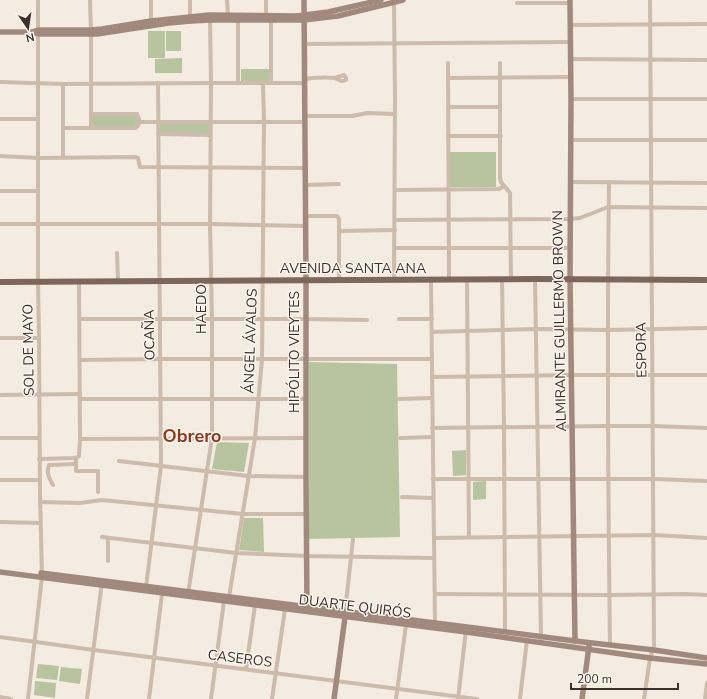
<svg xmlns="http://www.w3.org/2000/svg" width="707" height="699" font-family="'Nunito Sans',sans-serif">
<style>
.green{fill:#b8c4a0}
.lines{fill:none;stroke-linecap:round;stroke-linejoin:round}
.street{stroke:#cdbbac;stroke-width:4}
.secondary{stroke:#a18a7d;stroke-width:5.5}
.primary{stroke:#7d675c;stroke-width:6}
.labels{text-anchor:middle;stroke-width:3;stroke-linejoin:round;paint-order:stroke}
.street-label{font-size:14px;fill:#3b302b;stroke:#fbf5ee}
.district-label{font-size:18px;font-weight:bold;fill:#8c3b22;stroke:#fbf5ee}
</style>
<rect width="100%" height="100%" fill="#f4ebe1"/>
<g class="green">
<rect x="148" y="31" width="17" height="27"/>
<rect x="166" y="31" width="15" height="20"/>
<polygon points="182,58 182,73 155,73 155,59"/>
<rect x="241" y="69" width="28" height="12"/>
<polygon points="92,115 136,115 139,122 134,127 92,127"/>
<rect x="160" y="124" width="49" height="9"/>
<rect x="450" y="152" width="46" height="35"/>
<polygon points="309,362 397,364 400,537 309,539"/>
<polygon points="217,442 249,443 244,472 212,469"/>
<polygon points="466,450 466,475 453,476 452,451"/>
<polygon points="486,481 486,499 473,500 473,482"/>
<polygon points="244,518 263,518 264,552 239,550"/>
<polygon points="38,664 59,666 57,680 36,678"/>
<polygon points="61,667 82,669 80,684 59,681"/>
<polygon points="35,681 56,683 55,698 34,695"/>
</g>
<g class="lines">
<g class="street">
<polyline points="90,0 91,35 91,128"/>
<polyline points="190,0 190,18"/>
<polyline points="227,0 228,15"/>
<polyline points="266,0 266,16"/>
<polyline points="394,0 395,98 394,280"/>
<polyline points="517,3 570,3"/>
<polyline points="238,20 238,83"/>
<polyline points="271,20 271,83"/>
<polyline points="151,21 151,0"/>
<polyline points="570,25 707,24"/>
<polyline points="304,44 570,42"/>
<polyline points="571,59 707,60"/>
<polyline points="448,63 449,280"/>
<polyline points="500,63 500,178 501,182 510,193 511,279"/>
<polyline points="448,78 571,77"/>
<path d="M305,79C314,78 325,77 334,78C340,79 339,83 346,80V78L344,75L335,78"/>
<polyline points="0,82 63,84 211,83 305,83"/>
<polyline points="571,99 707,99"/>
<polyline points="448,107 500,107"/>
<polyline points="305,116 352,116 367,113 395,114"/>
<polyline points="0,119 38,119"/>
<polyline points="140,122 305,122"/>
<polyline points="63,128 135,128 137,127 140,122 137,114 91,114"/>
<polyline points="158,134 210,135"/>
<polyline points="448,136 501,136"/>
<polyline points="570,140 707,140"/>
<polyline points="0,156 38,158 135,157 138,158 140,167 141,167 305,168"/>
<polyline points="63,157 63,84"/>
<polyline points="570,182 707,183"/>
<path d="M609,182C607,337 608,491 610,645"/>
<polyline points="305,185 339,184"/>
<polyline points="395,190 498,189 501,188 504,186"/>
<polyline points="0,191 37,191"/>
<polyline points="306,216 337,216 339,219 339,280"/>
<polyline points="395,220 570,219 580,218 608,207 707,208"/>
<polyline points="0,224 210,224 306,226"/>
<polyline points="339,231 395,230"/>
<polyline points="395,248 570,248"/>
<polyline points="117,253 118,281"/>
<polyline points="467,279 469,537"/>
<polyline points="502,279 504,427 505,632"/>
<polyline points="535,279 541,638"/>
<polyline points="431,280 435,624"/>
<polyline points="80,319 305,319 367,320"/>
<polyline points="399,319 432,319"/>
<polyline points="432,332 536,329 608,330 707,328"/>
<polyline points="0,338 39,338"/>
<polyline points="80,360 161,359 432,359"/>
<polyline points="432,377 571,375 707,375"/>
<polyline points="0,395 80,394"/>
<polyline points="80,399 306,399"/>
<polyline points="399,399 432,398"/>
<polyline points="432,428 608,426 653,426 707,428"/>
<polyline points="0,438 39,438"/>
<polyline points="400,438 432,437"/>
<polyline points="80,439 306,438"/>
<polyline points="76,458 76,471 98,471 98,492"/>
<polyline points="39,459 76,458 79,456 80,439 79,281"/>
<polyline points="119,461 248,476 306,477"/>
<polyline points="433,479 654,479 707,481"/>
<polyline points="0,480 40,480"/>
<path d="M53,485C49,478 46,472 49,465L76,464"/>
<polyline points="402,497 433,498"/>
<polyline points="40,502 80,503 102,500 243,514 306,514"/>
<polyline points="0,522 40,523"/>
<polyline points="102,537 236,553 307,556 434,558"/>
<polyline points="108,538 108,561"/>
<polyline points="434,538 654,535 707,538"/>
<polyline points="146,587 161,466 158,83"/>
<polyline points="188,594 212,438 212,319 210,224 211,83 210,20"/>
<polyline points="435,594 609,595 686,594 707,595"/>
<polyline points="229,597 255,438 262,359 264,122 263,83"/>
<polyline points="345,612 353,539"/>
<polyline points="0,637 94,650 477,699"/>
<polyline points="246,669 255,605"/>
<polyline points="0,697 11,699"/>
<polyline points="28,699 42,577 40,493 39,338 38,282 38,0"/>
<polyline points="87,699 102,582"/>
<polyline points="149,699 162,594"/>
<polyline points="211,699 224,601"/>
<polyline points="272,699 285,609 284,606"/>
<polyline points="396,699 406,625"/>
<polyline points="458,699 466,630"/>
<polyline points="520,699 527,640"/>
<polyline points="644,699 650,658 654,646 650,0"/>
<polyline points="705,699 707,683"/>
</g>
<g class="secondary">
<polyline points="304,0 306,280 306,477 307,610"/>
<polyline points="570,0 571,99 570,279 575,641"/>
<polyline points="0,32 32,32 38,30 91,30 102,29 151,21 209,15 297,16 328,12 381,0"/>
<polyline points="32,32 38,34 97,34 169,23 191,21 210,20 304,20 338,16 403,0"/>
<polyline points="0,572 466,632 650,658 707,664"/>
<polyline points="41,573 467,627 575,641 654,650 707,658"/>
<polyline points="334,699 345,617"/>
<polyline points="582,699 589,646"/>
</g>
<polyline class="primary" points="0,282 535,279 707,280"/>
</g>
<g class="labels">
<g class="street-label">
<text x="353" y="273">AVENIDA SANTA ANA</text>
<text transform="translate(201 309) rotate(-90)" y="5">HAEDO</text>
<text transform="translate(559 321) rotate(-91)" y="5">ALMIRANTE GUILLERMO BROWN</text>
<text transform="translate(149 335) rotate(-91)" y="5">OCAÑA</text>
<text transform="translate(250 341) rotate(-88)" y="5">ÁNGEL ÁVALOS</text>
<text transform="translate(28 350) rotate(-91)" y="5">SOL DE MAYO</text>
<text transform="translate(641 350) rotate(-91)" y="5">ESPORA</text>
<text transform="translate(294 352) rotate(-90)" y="5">HIPÓLITO VIEYTES</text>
<text transform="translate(355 606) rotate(7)" y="5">DUARTE QUIRÓS</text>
<text transform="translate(240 658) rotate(7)" y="5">CASEROS</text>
</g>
<g class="district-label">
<text x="192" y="442">Obrero</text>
</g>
</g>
<g transform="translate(28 28) rotate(167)" stroke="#fbf5ee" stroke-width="3" paint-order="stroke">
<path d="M0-3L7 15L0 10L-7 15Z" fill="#3b302b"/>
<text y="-6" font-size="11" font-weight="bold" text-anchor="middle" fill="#3b302b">N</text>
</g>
<path d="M571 683v6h107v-6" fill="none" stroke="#3b302b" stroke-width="2"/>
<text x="577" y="683" font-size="12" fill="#3b302b" stroke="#fbf5ee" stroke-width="3" paint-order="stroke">200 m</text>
</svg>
